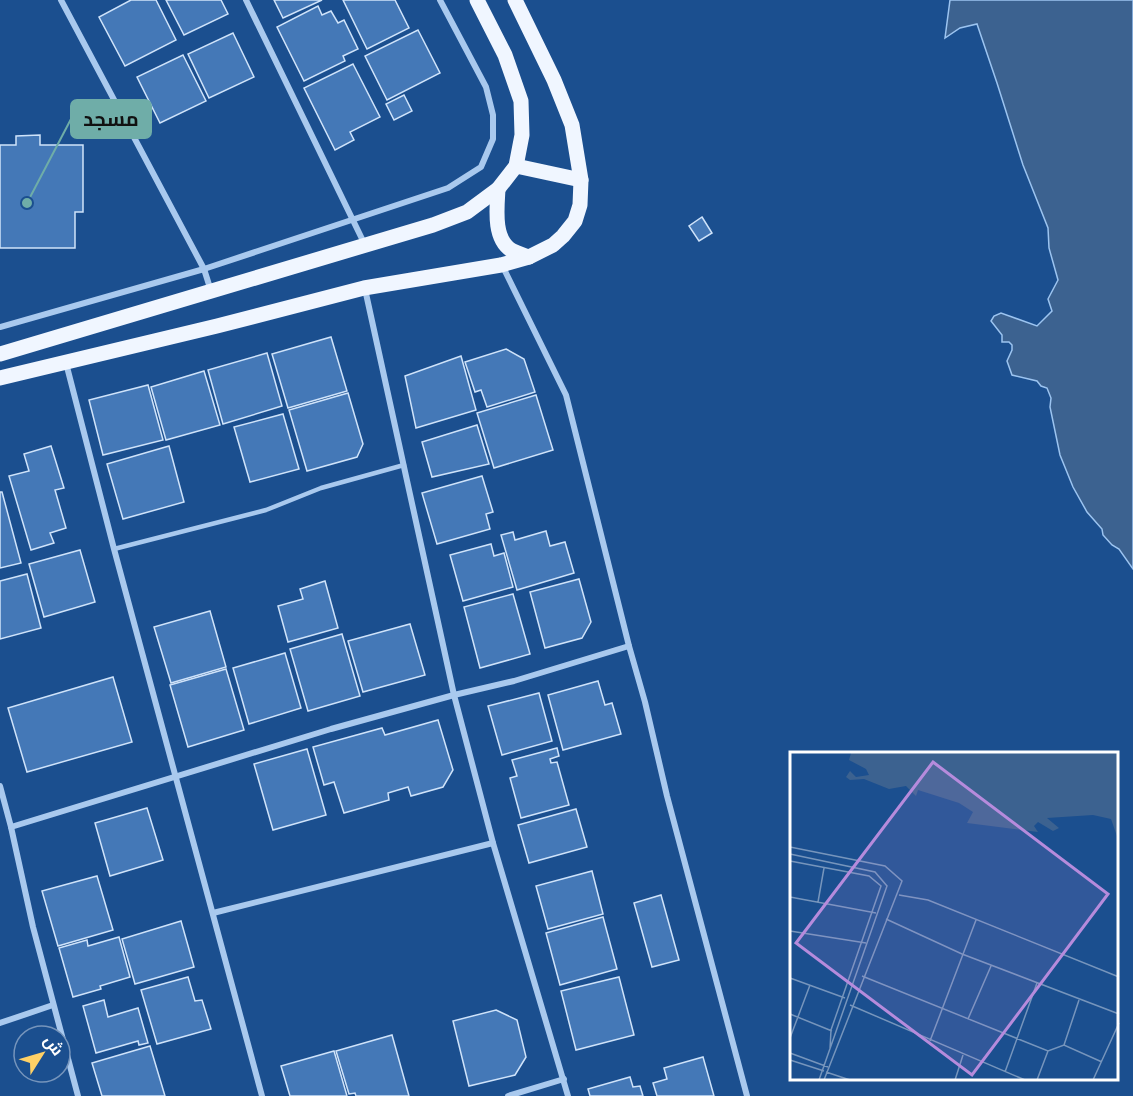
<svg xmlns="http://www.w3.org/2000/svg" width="1133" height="1096" font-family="Cabin,Cairo,sans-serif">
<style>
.water{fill:#3c6290;stroke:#9cc4f0;stroke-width:1.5}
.building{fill:#4478b7;stroke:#cfe3fa;stroke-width:1.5}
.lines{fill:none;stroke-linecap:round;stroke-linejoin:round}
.lane{stroke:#a9c9ee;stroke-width:4.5}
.street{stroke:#a9c9ee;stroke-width:6}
.primary{stroke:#f0f6ff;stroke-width:15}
.inset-road{fill:none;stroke:#7695bc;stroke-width:1.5}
.view{fill:#b68bdc;fill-opacity:0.15;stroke:#b68bdc;stroke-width:3}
.inset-edge{fill:none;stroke:#fff;stroke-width:3}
.leader{fill:none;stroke:#6fada8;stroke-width:2}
.callout-dot{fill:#6fada8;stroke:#1b4f8f;stroke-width:2}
.callout{fill:#6fada8;stroke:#6fada8;stroke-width:2}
.callout-label{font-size:20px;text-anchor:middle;font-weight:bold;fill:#111}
</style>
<rect width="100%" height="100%" fill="#1b4f8f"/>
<polygon class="water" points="950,0 1133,0 1133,569 1119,549 1112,545 1103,535 1102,529 1087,512 1073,487 1060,455 1050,407 1051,398 1047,388 1041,386 1037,381 1012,375 1007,361 1012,350 1012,345 1009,342 1002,342 1002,335 991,321 994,316 1001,313 1037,326 1052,311 1048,299 1058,280 1049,248 1048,228 1023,165 997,83 977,24 960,28 945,38"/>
<g class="building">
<polygon points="131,0 156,0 176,40 125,66 99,17"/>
<polygon points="166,0 221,0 228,14 184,35"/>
<polygon points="274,0 322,0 283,18"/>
<polygon points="343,0 395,0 409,28 367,49"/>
<polygon points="318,6 322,15 331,11 338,23 344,20 358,49 343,56 345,61 304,81 277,27"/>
<polygon points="418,30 440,73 387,100 365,56"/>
<polygon points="233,33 254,77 209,98 188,54"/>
<polygon points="183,55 206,101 160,123 137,77"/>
<polygon points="353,64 380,117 350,132 354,140 335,150 304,88"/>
<polygon points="404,95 412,111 394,120 386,104"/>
<polygon points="40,135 40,145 83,145 83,212 75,212 75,248 0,248 0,145 16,145 16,136"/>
<polygon points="702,217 712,233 699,241 689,226"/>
<polygon points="331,337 347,391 288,408 272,354"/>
<polygon points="506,349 524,359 535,392 487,407 481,390 475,392 465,362"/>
<polygon points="267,353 282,406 223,424 208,370"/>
<polygon points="461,356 476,410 416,428 405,376"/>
<polygon points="204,371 220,425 166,440 151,387"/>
<polygon points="148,385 163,440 103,455 89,400"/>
<polygon points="348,393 363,444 357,457 307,471 289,410"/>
<polygon points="536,395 553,450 494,468 477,413"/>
<polygon points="283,414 299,469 250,482 234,427"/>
<polygon points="477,425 489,464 432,477 422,442"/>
<polygon points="51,446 64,488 55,490 66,528 50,533 54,543 31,550 9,476 29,471 24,454"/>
<polygon points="169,446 184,502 123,519 107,464"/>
<polygon points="482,476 493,512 486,514 490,529 437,544 422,493"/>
<polygon points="0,492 2,492 21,563 0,568"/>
<polygon points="546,531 550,546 565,542 574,573 517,590 501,535 513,532 515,540"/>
<polygon points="491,544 494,556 504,553 513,587 463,601 450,555"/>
<polygon points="80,550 95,602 44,617 29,564"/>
<polygon points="27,574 41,628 0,639 0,581"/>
<polygon points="579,579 591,622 582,638 545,648 530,592"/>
<polygon points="325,581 338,628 288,642 278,606 303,599 300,589"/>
<polygon points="513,594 530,654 480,668 464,607"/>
<polygon points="210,611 226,667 171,683 154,627"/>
<polygon points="410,624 425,675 363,692 348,641"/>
<polygon points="342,634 360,696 308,711 290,649"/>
<polygon points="285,653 301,708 249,724 233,668"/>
<polygon points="226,669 244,730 188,747 170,685"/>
<polygon points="113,677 132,742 27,772 8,708"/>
<polygon points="598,681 605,705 612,703 621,734 563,750 548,695"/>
<polygon points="539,693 552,741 502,755 488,706"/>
<polygon points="438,720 453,770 443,787 411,796 408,787 388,793 389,800 344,813 334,782 324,785 313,747 382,728 385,735"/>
<polygon points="557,748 559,756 550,759 551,763 557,762 569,805 521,818 510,778 517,776 512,760"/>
<polygon points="307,749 326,815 273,830 254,764"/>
<polygon points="147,808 163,860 110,876 95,823"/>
<polygon points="576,809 587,847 529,863 518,825"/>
<polygon points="592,871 603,914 548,929 536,886"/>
<polygon points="97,876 113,930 58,946 42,891"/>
<polygon points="661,895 679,960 652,967 634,903"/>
<polygon points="603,917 617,969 560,985 546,933"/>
<polygon points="181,921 194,967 135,984 122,939"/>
<polygon points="119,937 130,977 100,986 101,989 73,997 59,948 87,940 88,946"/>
<polygon points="188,977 195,1001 202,1000 211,1029 157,1044 141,990"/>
<polygon points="619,977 634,1035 576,1050 561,991"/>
<polygon points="104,1000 108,1017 138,1008 148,1043 139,1045 138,1041 96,1053 83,1006"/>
<polygon points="496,1010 517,1020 526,1057 515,1075 469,1086 453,1021"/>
<polygon points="392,1035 409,1096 356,1096 355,1093 349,1094 336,1051"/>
<polygon points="150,1046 165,1096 102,1096 92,1063"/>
<polygon points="334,1051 347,1096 290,1096 281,1066"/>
<polygon points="703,1057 714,1096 657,1096 653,1083 667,1079 664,1068"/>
<polygon points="630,1077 633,1087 640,1086 643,1096 590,1096 588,1089"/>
</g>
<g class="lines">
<polyline class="lane" points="114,549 266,510 321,488 404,465"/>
<g class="street">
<polyline points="61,0 204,269 211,291"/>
<polyline points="246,0 365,245"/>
<polyline points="502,265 566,395 629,646 645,702 667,796 747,1096"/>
<polyline points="365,289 454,695 493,843 568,1096"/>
<polyline points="0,327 204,269 448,188 481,167 493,139 493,115 486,87 440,0"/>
<polyline points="66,363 114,549 262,1096"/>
<polyline points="0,786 11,827 33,927 78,1096"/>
<polyline points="11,827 331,729 454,695 514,681 629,646"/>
<polyline points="213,913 493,843"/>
<polyline points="0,1023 53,1005"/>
<polyline points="508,1096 564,1079"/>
</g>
<g class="primary">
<polyline points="516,166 581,180"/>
<path d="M498,189C497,208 493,238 511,250C516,253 523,255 529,257"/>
<polyline points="0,354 433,225 467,212 498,189 516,166 522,135 521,101 505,55 477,0"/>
<polyline points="0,378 217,326 364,288 501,265 529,257 553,245 563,236 575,221 580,205 581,180 572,125 554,80 515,0"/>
</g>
</g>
<g transform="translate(790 752)">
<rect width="328" height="328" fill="#1b4f8f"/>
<path d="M61,1H328V87L321,67L303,63L257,66L269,76L263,79L248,70L244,74L248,80L177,71L183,60L169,51L128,38L126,44L116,34L99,37L74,27L60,28L56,25L60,19L66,25L79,23L76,17L59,8Z" fill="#3c6290"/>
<path class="inset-road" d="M0,95L95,114L112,129L34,328M0,102L85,120L97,134L29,328M0,109L79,124L91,134L41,278L40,297M109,143L138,148L329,225M0,145L86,161M28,150L34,116M96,167L172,202L329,262M0,179L76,191M72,224L258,299L274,293L312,310M0,226L55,246M60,253L235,328M0,262L42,279M178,267L201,214M0,286L20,233M140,289L186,168M274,293L289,248M0,301L38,315M0,308L34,319M36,320L60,328M215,320L247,231M165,328L173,303M247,328L258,299M303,328L329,271"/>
<path class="view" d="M143,10L318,142L182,323L6,191Z"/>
<rect width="328" height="328" class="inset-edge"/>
</g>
<path class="leader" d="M27 203L71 119"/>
<circle class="callout-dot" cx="27" cy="203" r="6"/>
<rect class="callout" x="71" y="100" width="80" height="38" rx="6"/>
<g class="callout-label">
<text x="111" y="126">مسجد</text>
</g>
<g transform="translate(42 1054) rotate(53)"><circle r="28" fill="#1b4f8f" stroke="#7695bc" stroke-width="1.5"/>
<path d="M0-4.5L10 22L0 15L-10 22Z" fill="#ffd166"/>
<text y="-9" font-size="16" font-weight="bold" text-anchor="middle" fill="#ffffff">ش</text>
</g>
</svg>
